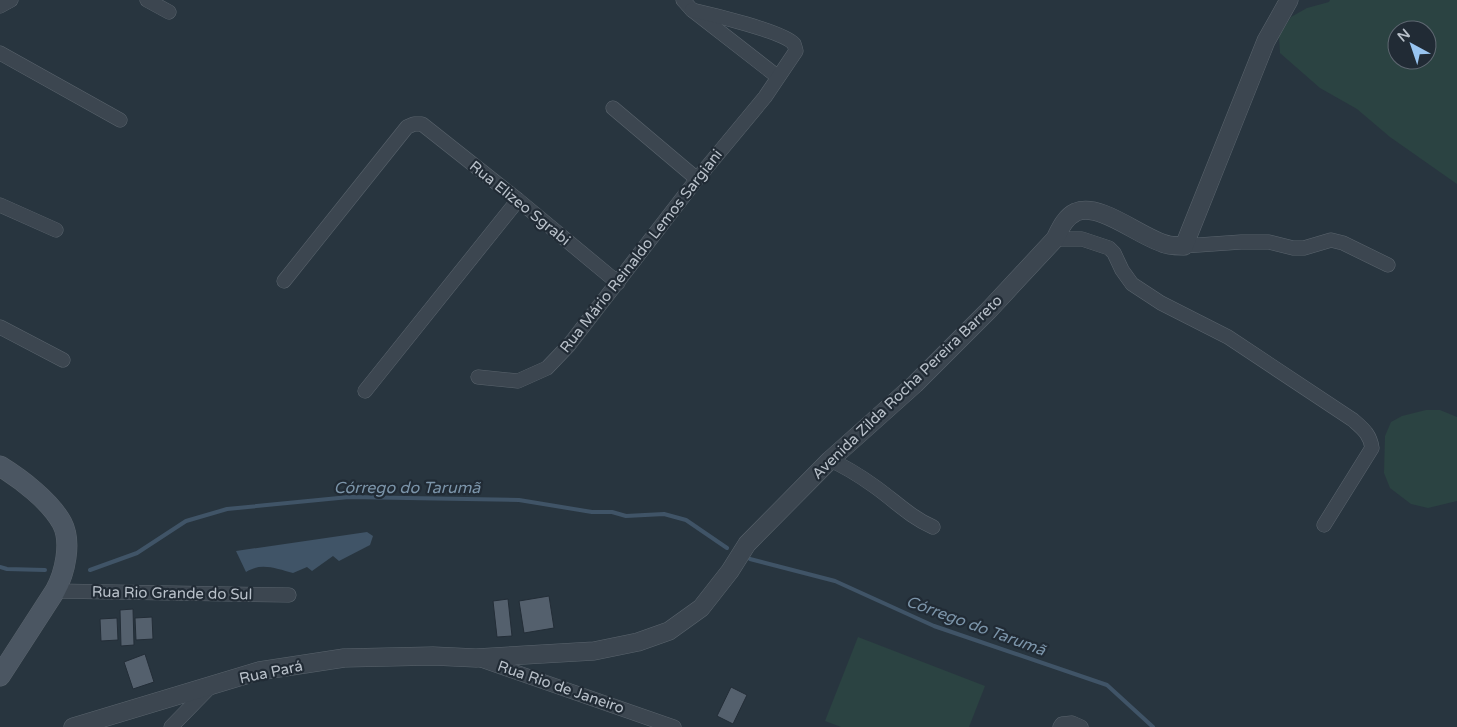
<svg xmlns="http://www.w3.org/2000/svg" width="1457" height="727" font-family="'Varela Round',sans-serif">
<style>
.green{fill:#2b4342;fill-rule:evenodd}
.water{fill:#405467}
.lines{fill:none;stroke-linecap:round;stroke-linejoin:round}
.stream{stroke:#405467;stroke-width:4}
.building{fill:#54606d;stroke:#232d37}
.minor-casing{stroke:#5a646d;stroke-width:15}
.tertiary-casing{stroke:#5a646d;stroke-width:19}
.secondary-casing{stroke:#5a646d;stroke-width:21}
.minor{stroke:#3c4650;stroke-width:14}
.tertiary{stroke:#3c4650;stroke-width:18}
.secondary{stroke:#4b5662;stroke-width:20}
.labels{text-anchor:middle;stroke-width:4.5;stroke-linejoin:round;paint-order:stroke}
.street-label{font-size:15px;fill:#b9c1ca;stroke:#212b35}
.water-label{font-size:16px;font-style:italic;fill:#7c95aa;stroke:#212b35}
</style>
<rect width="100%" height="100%" fill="#28353f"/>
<g class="green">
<path d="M1330,0H1457V184L1390,137L1357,109L1320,88L1280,53L1279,36L1291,17L1307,8L1329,2ZM1397,30H1427V60H1397Z"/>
<polygon points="1426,410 1440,410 1457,417 1457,501 1428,508 1411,504 1390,488 1384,473 1385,436 1391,422 1402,416"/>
<polygon points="858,637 985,686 969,727 841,727 825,721"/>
</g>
<path class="water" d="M367,532L373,536L370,545L339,561L333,556L312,571L307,567L293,573C277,569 261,562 246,572L236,551Z"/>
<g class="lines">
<g class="stream">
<polyline points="750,559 835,581 934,626 1107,685 1153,727"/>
<polyline points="0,567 7,569 45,570"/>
<polyline points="90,570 137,553 186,521 227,509 349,497 519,500 592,512 612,512 626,516 664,514 686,520 727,548"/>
</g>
</g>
<g class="building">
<polygon points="549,596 554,628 524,633 519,601"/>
<polygon points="508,599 512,636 497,637 493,601"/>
<polygon points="133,609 134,645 121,646 120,610"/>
<polygon points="152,617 153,639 136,640 135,618"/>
<polygon points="117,618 118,640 101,641 100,619"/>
<polygon points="145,654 154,682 133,689 124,662"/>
<polygon points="731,687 747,695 733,724 717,716"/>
</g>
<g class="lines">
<g class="minor-casing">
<g id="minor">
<polyline points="147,0 169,12"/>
<polyline points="683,0 692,10 778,77"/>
<polyline points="0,6 11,0"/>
<polyline points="0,53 120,120"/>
<polyline points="613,108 697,179"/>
<polyline points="0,205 56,230"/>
<path d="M1055,239H1082L1109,248L1114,253L1122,270L1132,284L1161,303L1228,337L1353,420C1363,429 1370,434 1372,448L1324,525"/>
<polyline points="1184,246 1241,242 1269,242 1293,248 1304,248 1331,240 1343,243 1388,265"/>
<polyline points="284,281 407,127 414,124 422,124 518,200 618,283"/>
<polyline points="0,327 63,360"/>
<path d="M478,377L518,381L547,368L569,345L697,179L765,97L796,51C796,50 794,44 794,44C785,32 710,14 692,10"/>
<polyline points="365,391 518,200"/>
<path d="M830,460C846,467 860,476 874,486C894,500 910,517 933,527"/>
<polyline points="55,591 289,595"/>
<polyline points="481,660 674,727"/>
<polyline points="171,727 210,687"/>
<polyline points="1060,727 1062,724 1072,723 1081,727"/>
</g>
</g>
<g class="tertiary-casing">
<path id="tertiary" d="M73,727L259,671L344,658L433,656L476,658L594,651L638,642L669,631L701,608L730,571L747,544L830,460L915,384L988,311L1055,239C1060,229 1065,217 1076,212C1102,202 1143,240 1169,245C1174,246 1179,246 1184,246L1266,41L1289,0"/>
</g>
<g class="secondary-casing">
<path id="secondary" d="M0,466C21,479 50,501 62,523C72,542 65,573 55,591L0,676"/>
</g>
<use href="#minor" class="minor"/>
<use href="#tertiary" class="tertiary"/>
<use href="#secondary" class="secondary"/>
</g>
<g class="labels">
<g class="street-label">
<text transform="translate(520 203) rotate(39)" y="5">Rua Elizeo Sgrabi</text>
<text transform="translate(641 251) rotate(-52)" y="5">Rua Mário Reinaldo Lemos Sargiani</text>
<text transform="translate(907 387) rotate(-44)" y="5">Avenida Zilda Rocha Pereira Barreto</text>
<text transform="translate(172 593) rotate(1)" y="5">Rua Rio Grande do Sul</text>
<text transform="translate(271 672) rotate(-12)" y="5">Rua Pará</text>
<text transform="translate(561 687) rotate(19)" y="5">Rua Rio de Janeiro</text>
</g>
<g class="water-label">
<text x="407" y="493">Córrego do Tarumã</text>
<text transform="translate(976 625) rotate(20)" y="6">Córrego do Tarumã</text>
</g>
</g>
<g transform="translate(1412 45) rotate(320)"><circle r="24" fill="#212b35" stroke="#5e6771"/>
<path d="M0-4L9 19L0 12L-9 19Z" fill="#98c4f0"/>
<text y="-8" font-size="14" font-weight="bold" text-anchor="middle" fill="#b9c1ca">N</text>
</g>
</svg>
